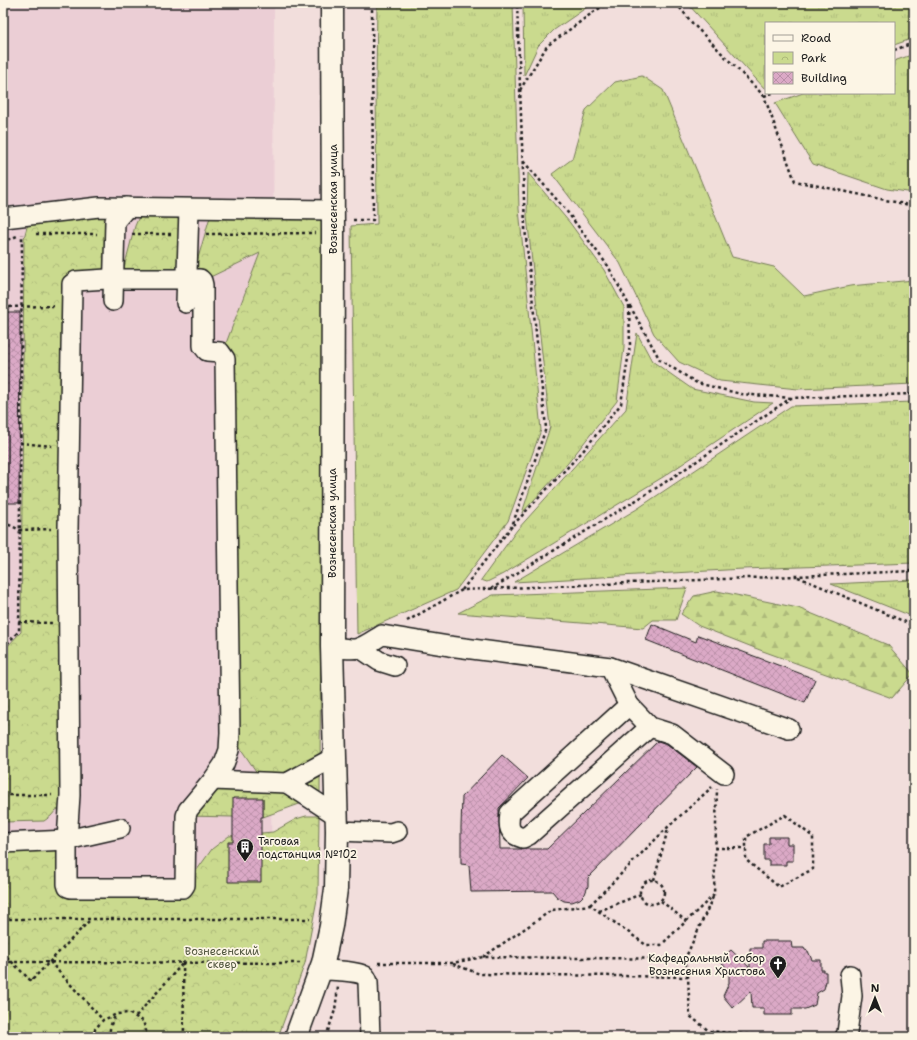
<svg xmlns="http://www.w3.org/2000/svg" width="917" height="1040" font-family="'Shantell Sans',sans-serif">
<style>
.built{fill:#ebced5}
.grass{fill:url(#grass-tufts);stroke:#737b55}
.forest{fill:url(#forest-firs);stroke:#737b55}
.park{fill:url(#park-crowns);stroke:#737b55}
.building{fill:url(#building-cross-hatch);stroke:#1c1c1c}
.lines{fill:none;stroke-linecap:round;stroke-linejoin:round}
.minor-casing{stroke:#1c1c1c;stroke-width:22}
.major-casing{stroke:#1c1c1c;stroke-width:25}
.path{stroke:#1c1c1c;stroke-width:2.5;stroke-dasharray:3 3;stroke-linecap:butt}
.minor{stroke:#fcf5e5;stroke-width:19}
.major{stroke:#fcf5e5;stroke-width:22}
.labels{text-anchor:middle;stroke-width:3.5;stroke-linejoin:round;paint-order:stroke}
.street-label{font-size:11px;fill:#1c1c1c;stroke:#fcf5e5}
.poi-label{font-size:11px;fill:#1c1c1c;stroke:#fcf5e5;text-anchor:start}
.park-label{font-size:11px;fill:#50553e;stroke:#fcf5e5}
</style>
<defs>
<pattern id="grass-tufts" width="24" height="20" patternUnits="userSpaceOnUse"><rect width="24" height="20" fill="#cada8e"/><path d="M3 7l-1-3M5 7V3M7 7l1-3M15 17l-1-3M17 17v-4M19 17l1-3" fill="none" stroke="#adba7a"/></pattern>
<pattern id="forest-firs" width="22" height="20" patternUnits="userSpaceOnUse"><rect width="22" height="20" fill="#cada8e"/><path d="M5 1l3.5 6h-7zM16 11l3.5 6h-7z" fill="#adba7a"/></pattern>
<pattern id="park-crowns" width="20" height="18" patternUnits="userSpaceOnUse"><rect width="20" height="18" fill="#cada8e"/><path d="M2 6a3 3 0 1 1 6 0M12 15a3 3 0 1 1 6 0" fill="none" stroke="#adba7a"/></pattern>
<pattern id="building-cross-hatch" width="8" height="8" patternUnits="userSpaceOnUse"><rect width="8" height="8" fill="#dba9c6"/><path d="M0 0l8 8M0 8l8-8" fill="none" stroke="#bb91aa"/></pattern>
</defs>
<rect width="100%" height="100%" fill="#f2dedc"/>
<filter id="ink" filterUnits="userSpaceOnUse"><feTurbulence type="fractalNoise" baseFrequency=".025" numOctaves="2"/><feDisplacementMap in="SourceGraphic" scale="8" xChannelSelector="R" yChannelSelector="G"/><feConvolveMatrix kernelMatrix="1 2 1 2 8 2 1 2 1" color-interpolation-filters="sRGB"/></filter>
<g filter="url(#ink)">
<polygon class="built" points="3,3 274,3 271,905 3,917"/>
<g class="grass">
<polygon points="377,3 513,3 519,209 541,430 508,521 456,590 357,634 351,226 377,224 376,82"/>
<polygon points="523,3 593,3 554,30 538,46 524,76"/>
<polygon points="687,3 914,3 914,38 894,45 894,23 766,23 765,89"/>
<polygon points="914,54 914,193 887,189 813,164 775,103 803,93 894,93 894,61"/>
<polygon points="642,76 663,90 699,176 732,257 774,267 804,296 850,286 914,280 914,384 798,389 720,381 679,362 654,334 620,263 552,174 572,159 586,110 615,82"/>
<polygon points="528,173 570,223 604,270 624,307 624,348 617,401 568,463 522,513 550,427 527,216"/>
<polygon points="637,333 652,361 692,389 754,402 773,403 663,477 503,574 487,582 481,580 517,530 626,409"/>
<polygon points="914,402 914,563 743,569 514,582 637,509 791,406"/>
<polygon points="914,580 914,617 831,584"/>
<polygon points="687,588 676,620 653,620 643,628 458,613 493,595"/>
</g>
<polygon class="forest" points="717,591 798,608 888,645 913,674 892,698 760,650 699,626 681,614 694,596"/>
<g class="park">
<polygon points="110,214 107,279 74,282 70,807 56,810 51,816 44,821 3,822 3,651 21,632 24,238 27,227 31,221"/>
<polygon points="214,214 324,219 322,239 320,795 305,802 263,817 263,798 233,817 186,816 213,780 262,780 230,733 222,354 260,253 202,281 192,279 209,220"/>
<polygon points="143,215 186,215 179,279 121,279 135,226 138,219"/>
<polygon points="306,816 319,816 318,894 305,963 278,1037 3,1037 3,838 51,841 57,851 57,867 68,887 184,888 212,849 229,836 273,832 296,819"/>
</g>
<g class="building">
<polygon points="3,312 20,312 19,503 5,503 5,486 3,486"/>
<polygon points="652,624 696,642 698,635 815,679 805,703 646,640"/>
<polygon points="658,741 667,744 697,767 588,878 588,886 585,894 580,899 572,902 564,901 557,897 552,891 471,892 469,865 461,864 461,827 462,797 502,755 528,778 499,808 500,849 547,849"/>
<polygon points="233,798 263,798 263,817 261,817 261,882 228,882 228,842 233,842"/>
<polygon points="769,837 787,837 787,844 793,844 793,861 786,861 786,865 769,865 769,860 764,860 764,844 769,844"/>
<polygon points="762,941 791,941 792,948 804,948 805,950 808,951 812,960 821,960 821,970 824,970 824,972 826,972 826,981 824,989 817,993 815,1005 805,1009 792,1009 792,1015 764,1015 764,1008 752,1008 751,991 733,1008 723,996 729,983 729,975 725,966 719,960 731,950 750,968 750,948 762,948"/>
</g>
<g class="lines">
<g class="minor-casing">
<g id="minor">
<polyline points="4,218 99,207 333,210"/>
<polygon points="107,279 200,279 202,281 203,285 203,346 207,351 220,352 225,359 230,733 229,750 224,764 213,780 188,810 186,816 185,885 183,888 71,888 68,887 67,884 67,840 70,795 68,529 72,288 72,284 76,281"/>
<polyline points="113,301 115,221 127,207"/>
<polyline points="186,303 189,209"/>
<path d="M332,647C360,651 358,650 382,635L449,646L610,667L789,729"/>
<polyline points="360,648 379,661 395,666"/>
<polyline points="610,667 629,705 650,727 672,734 724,774"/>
<path d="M629,705L510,813C508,826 508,834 523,838L529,835L650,727"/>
<polyline points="213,780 287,783 335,757"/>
<polyline points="287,783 336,815"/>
<polyline points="337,831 391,833 397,831"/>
<polyline points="3,843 67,840 120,828"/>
<path d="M320,970C329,970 359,971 365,976C367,978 367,979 368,982L370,1037"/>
<polyline points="845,1037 847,1033 852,996 850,975"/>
</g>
</g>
<g class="major-casing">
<polyline id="major" points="296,1037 323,963 331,926 336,889 337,831 332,647 333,233 332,3"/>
</g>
<g class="path">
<polyline points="676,3 693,24 764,96 795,181 914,206"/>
<polyline points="894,50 914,43"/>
<polyline points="520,90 547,46 595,11 609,3"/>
<polyline points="764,96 773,93"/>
<polyline points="353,220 373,220 372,3"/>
<polyline points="36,234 97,234"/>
<polyline points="132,234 171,234"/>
<polyline points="206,234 315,233"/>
<polyline points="3,242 17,236"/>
<polyline points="630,306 660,360 697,383 741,394 791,398"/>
<polyline points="3,307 55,306"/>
<polyline points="20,443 52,446"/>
<polyline points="3,522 20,530 51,529"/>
<polyline points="513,525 583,451 621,404 630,345 629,305 608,266 565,209 523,161"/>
<polyline points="798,577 908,623 914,628"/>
<polyline points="491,589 661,485 791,398 914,394"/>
<polyline points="462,590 512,526 546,428 525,228 517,3"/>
<polyline points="407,621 462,590 914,571"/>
<polyline points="19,622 52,623"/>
<polyline points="3,648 19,631 22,234"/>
<polyline points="3,795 52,795"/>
<polygon points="785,815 813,837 813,869 779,887 746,860 746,837"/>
<polyline points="715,848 746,848"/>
<polyline points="654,880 668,829"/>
<circle cx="652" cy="892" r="12"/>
<polyline points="713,897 685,959 688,977 690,1016 709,1031 772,1037"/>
<polyline points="661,901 686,921"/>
<polyline points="590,905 668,827 712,787"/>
<polyline points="599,911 641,894"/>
<polyline points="3,919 310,919"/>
<polyline points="3,953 31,981 91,919"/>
<polyline points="483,957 552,910 590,905 646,945 661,945 714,895 717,789"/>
<polyline points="3,962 303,963"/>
<polyline points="50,962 103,1020"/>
<polyline points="183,962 184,1037"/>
<polyline points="378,963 452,963 483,957 685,959"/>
<polyline points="453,964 480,974 688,977"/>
<polyline points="136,1016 183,963"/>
<polyline points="94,1037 95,1029 103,1020 117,1014 128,1013 143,1021 146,1031 144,1037"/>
<path d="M110,1037C109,1028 111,1023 116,1015"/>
<polyline points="326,1037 335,1010 338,987"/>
</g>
<use href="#minor" class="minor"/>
<use href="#major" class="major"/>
</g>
</g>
<defs>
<g id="building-pin" transform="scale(0.9)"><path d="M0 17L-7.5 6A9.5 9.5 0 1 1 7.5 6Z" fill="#1c1c1c" stroke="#fcf5e5"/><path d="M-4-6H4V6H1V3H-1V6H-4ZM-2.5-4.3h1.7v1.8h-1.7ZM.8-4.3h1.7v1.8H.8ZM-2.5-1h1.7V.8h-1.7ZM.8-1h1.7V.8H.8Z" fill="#fff"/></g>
<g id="church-pin" transform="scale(0.9)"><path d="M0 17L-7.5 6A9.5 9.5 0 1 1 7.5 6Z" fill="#1c1c1c" stroke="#fcf5e5"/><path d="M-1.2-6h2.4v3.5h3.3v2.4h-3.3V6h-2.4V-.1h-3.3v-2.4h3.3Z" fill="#fff"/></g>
</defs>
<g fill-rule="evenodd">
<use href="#building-pin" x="245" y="847"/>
<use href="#church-pin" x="778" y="964"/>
</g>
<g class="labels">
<g class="street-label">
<text transform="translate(333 199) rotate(-90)" y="4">Вознесенская улица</text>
<text transform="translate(332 523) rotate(-90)" y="4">Вознесенская улица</text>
</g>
<g class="poi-label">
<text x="258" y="845">Тяговая<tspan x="258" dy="13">подстанция №102</tspan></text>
<text x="765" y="962" text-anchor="end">Кафедральный собор<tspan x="765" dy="13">Вознесения Христова</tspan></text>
</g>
<g class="park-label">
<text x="222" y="955">Вознесенский<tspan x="222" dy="13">cквер</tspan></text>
</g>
</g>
<rect width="917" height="1040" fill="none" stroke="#fcf5e5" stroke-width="16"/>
<rect x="8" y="8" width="901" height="1024" fill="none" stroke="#1c1c1c" stroke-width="1.5" filter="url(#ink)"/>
<rect x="765" y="22" width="130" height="72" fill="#fcf5e5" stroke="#a29e95"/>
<rect x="773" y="35" width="20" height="6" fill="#fcf5e5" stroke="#a29e95"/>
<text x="801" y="42" font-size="12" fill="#1c1c1c">Road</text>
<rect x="773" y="52" width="20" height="12" fill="url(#park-crowns)" stroke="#a29e95"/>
<text x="801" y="62" font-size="12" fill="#1c1c1c">Park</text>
<rect x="773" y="72" width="20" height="12" fill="url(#building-cross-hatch)" stroke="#a29e95"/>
<text x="801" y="82" font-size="12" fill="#1c1c1c">Building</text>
<g transform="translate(875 998)" stroke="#fcf5e5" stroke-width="3" paint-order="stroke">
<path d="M0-3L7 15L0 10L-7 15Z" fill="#1c1c1c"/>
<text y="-6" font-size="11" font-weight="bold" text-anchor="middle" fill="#1c1c1c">N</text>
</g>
</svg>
